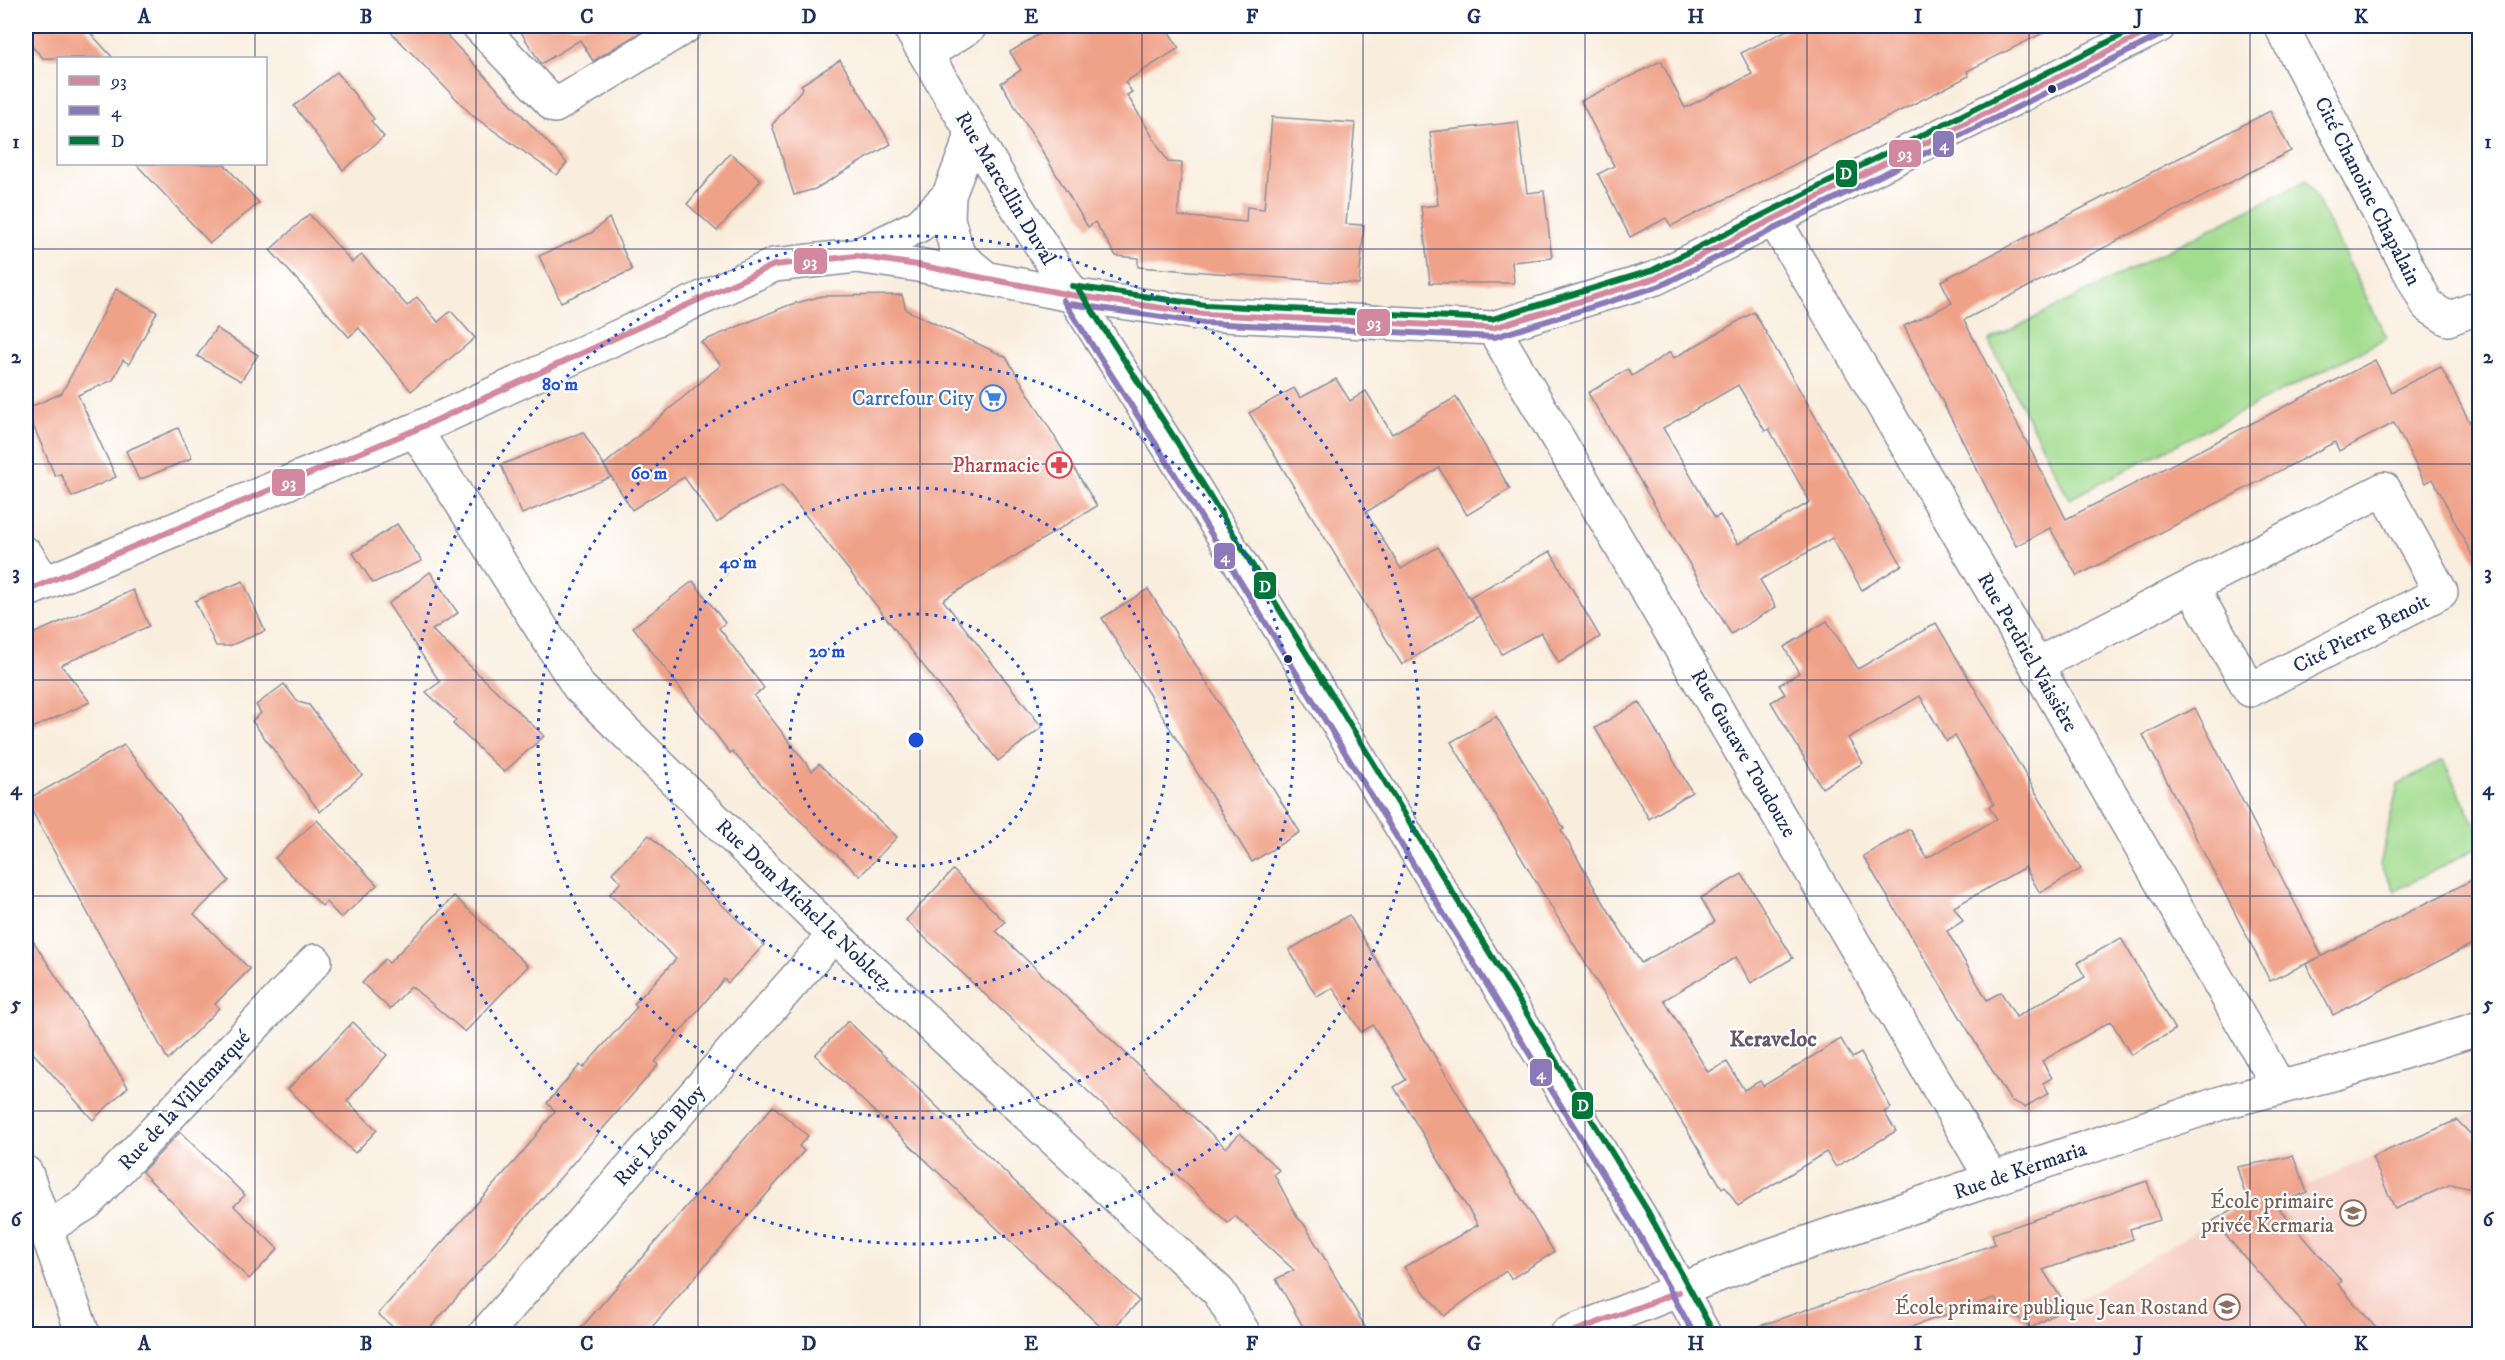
<svg xmlns="http://www.w3.org/2000/svg" width="2505" height="1360" font-family="'IM FELL DW Pica',serif">
<style>
.built{fill:#f7d1c7}
.green{fill:#a2dc8e;stroke:#5e8676;stroke-width:1.5}
.building{fill:#f0a289;fill-rule:evenodd}
.lines{fill:none;stroke-linecap:round;stroke-linejoin:round}
.street-casing{stroke:#8a8e9e;stroke-width:36}
.secondary-casing{stroke:#8a8e9e;stroke-width:36}
.street{stroke:#fff;stroke-width:33}
.secondary{stroke:#fff;stroke-width:33}
.bus-1-casing{stroke:#fff;stroke-width:10}
.bus-2-casing{stroke:#fff;stroke-width:10}
.bus-3-casing{stroke:#fff;stroke-width:10}
.bus-1{stroke:#d2889f;stroke-width:6}
.bus-2{stroke:#8b7ab7;stroke-width:6}
.bus-3{stroke:#007738;stroke-width:6}
.grid{fill:none;stroke:#1b2f5e;stroke-width:1.5;stroke-opacity:0.55}
.ring{fill:none;stroke:#1d4ed8;stroke-width:3;stroke-dasharray:3 6}
.bus-dot{fill:#1b2f5e;stroke:#fff;stroke-width:2}
.labels{text-anchor:middle;stroke-width:4.5;stroke-linejoin:round;paint-order:stroke}
.street-label{font-size:21px;fill:#1b2f5e;stroke:#fff}
.shop-label{font-size:21px;fill:#366cbe;stroke:#fff;text-anchor:end}
.health-label{font-size:21px;fill:#be3a42;stroke:#fff;text-anchor:end}
.education-label{font-size:21px;fill:#785e54;stroke:#fff;text-anchor:end}
.neighbourhood-label{font-size:22px;font-weight:bold;fill:#66576d;stroke:#fff}
.centre{fill:#1d4ed8;stroke:#fff;stroke-width:3}
.ring-label{font-size:18px;text-anchor:middle;font-weight:bold;fill:#1d4ed8;stroke:#fff;stroke-width:4.5;stroke-linejoin:round;paint-order:stroke}
.line-badge{stroke:#fff;stroke-width:2}
.badge-label{font-size:16px;text-anchor:middle;font-weight:bold;fill:#fff}
.neatline{fill:none;stroke:#1b2f5e;stroke-width:2}
.grid-label{font-size:20px;text-anchor:middle;font-weight:bold;fill:#1b2f5e}
</style>
<rect width="100%" height="100%" fill="#fff"/>
<filter id="ink" filterUnits="userSpaceOnUse"><feTurbulence type="fractalNoise" baseFrequency=".0167" numOctaves="2"/><feDisplacementMap in="SourceGraphic" scale="12" xChannelSelector="R" yChannelSelector="G"/><feConvolveMatrix kernelMatrix="1 2 1 2 8 2 1 2 1" color-interpolation-filters="sRGB"/></filter>
<filter id="wash" filterUnits="userSpaceOnUse"><feTurbulence type="fractalNoise" baseFrequency=".008" numOctaves="4" result="noise"/><feDisplacementMap in="SourceGraphic" scale="24" xChannelSelector="R" yChannelSelector="G"/><feGaussianBlur stdDeviation="1.35" result="paint"/><feColorMatrix in="noise" values="0 0 0 0 0 0 0 0 0 0 0 0 0 0 0 0 0 1.4 0 .05"/><feComposite in="paint" operator="in"/></filter>
<g filter="url(#wash)">
<rect width="100%" height="100%" fill="#f9eddd"/>
<polygon class="built" points="2479,1110 2479,1334 2037,1334 2031,1328 2247,1201 2237,1167 2294,1152 2309,1185"/>
<g class="green">
<polygon points="2307,180 2387,338 2069,499 1989,341"/>
<polygon points="2443,760 2479,832 2479,847 2395,891 2380,865 2398,785"/>
</g>
<g id="blocks">
<g class="building">
<polygon points="26,26 84,26 113,58 43,58 26,40"/>
<polygon points="385,26 438,26 567,163 557,175 473,116"/>
<polygon points="517,26 651,26 593,61 580,40 541,64"/>
<polygon points="1052,26 1165,26 1179,48 1125,82 1132,92 1127,95 1168,162 1182,163 1178,216 1246,222 1247,207 1264,209 1272,117 1355,123 1346,224 1364,225 1359,284 1138,267 1138,258 1116,256 1095,222 1088,227 1001,83 1021,70 1010,52"/>
<polygon points="1795,26 2057,26 1967,71 1969,76 1738,193 1671,226 1666,218 1630,237 1598,174 1614,166 1581,101 1661,61 1685,108 1752,74 1741,53"/>
<polygon points="840,60 891,144 815,189 794,195 772,125 803,88 801,85"/>
<polygon points="337,72 374,119 371,121 384,137 343,170 294,106"/>
<polygon points="2270,111 2291,151 1964,320 2066,519 2375,360 2391,392 2441,367 2480,442 2480,571 2433,479 2425,483 2394,423 2339,451 2335,442 2077,576 2050,528 2016,546 1904,326 1952,303 1941,281"/>
<polygon points="1518,122 1527,193 1544,191 1552,258 1512,262 1514,283 1430,283 1421,207 1438,205 1430,132"/>
<polygon points="730,153 761,180 717,231 687,204"/>
<polygon points="136,164 224,164 259,203 210,243"/>
<polygon points="309,214 352,262 362,255 407,306 417,297 438,322 451,311 475,338 411,391 359,328 349,337 270,250"/>
<polygon points="609,218 632,270 561,302 539,256 591,233"/>
<polygon points="116,289 157,312 129,364 123,360 113,380 78,395 116,477 72,497 61,474 55,476 26,409 62,393"/>
<polygon points="902,295 906,310 1006,357 1097,506 943,600 1042,727 998,761 782,485 733,510 717,523 684,477 632,510 604,465 721,365 701,342 789,305 822,296"/>
<path d="M1754,312L1902,565L1862,590L1832,538L1760,580L1776,607L1731,634L1588,393L1628,369L1632,376L1670,352L1674,358ZM1738,385L1765,431L1769,429L1810,502L1738,544L1720,515L1715,518L1663,428Z"/>
<polygon points="216,328 258,355 241,381 197,356"/>
<polygon points="1336,379 1350,401 1366,391 1392,434 1456,397 1510,489 1467,515 1439,468 1366,512 1401,569 1438,547 1480,616 1402,665 1249,413 1294,388 1300,398"/>
<polygon points="178,428 192,458 139,480 126,451"/>
<polygon points="583,432 611,477 522,514 501,465"/>
<polygon points="397,524 422,561 373,583 353,553"/>
<polygon points="1550,551 1600,637 1559,663 1541,632 1502,654 1470,597"/>
<polygon points="430,572 458,613 432,630 544,736 504,772 453,724 456,720 426,692 440,682 388,604"/>
<polygon points="243,581 265,631 229,646 216,646 195,601"/>
<polygon points="693,581 725,623 719,628 764,688 754,696 812,771 819,764 897,837 860,876 762,785 732,751 730,753 633,627"/>
<polygon points="1148,589 1300,832 1252,862 1102,618"/>
<polygon points="133,590 149,626 61,665 90,702 26,731 26,622 35,633"/>
<polygon points="1827,621 1858,669 1936,623 2081,869 2040,893 2025,867 1954,907 1963,921 1947,931 1987,1000 2001,992 2016,1017 2085,977 2077,963 2121,938 2175,1030 2131,1055 2111,1021 2042,1061 2052,1078 2043,1083 2049,1093 2025,1107 2010,1100 1863,856 1910,829 1927,858 1997,819 1989,807 1994,804 1955,736 1946,741 1920,696 1848,738 1863,763 1822,788 1771,702 1785,694 1779,685 1799,673 1784,647"/>
<polygon points="284,684 298,702 309,705 362,775 320,812 252,721 261,713 256,705"/>
<polygon points="1639,702 1692,792 1649,819 1595,728"/>
<polygon points="2195,708 2322,956 2270,981 2143,735"/>
<polygon points="1496,716 1564,829 1561,830 1594,887 1641,963 1715,922 1701,898 1742,874 1793,958 1751,983 1736,957 1664,1000 1708,1072 1727,1062 1744,1090 1760,1081 1763,1086 1841,1039 1852,1058 1861,1053 1891,1108 1884,1112 1896,1131 1836,1167 1826,1152 1738,1206 1725,1186 1722,1188 1451,742"/>
<polygon points="124,745 229,881 194,914 250,969 215,1004 219,1008 168,1060 26,800"/>
<polygon points="317,820 377,885 341,918 326,902 322,906 275,858"/>
<polygon points="649,835 764,945 728,983 724,979 655,1062 658,1065 424,1335 402,1335 378,1314 522,1153 555,1111 547,1103 580,1065 583,1068 637,1007 634,1004 676,959 610,894 621,882 612,873"/>
<polygon points="953,870 1005,922 996,931 1226,1148 1240,1133 1279,1170 1274,1174 1297,1217 1304,1224 1370,1335 1308,1335 1276,1279 1294,1270 1235,1216 1228,1223 906,920"/>
<polygon points="2480,876 2480,940 2333,1015 2306,964"/>
<polygon points="454,896 528,966 465,1032 411,986 390,1009 362,983 385,959 389,963"/>
<polygon points="1349,915 1554,1252 1511,1279 1506,1271 1444,1316 1404,1267 1478,1225 1394,1087 1406,1080 1373,1025 1361,1032 1333,988 1317,997 1289,950"/>
<polygon points="26,930 128,1087 93,1120 26,1045"/>
<polygon points="848,1021 1139,1301 1108,1334 815,1055"/>
<polygon points="353,1022 387,1055 347,1101 377,1130 355,1153 288,1089"/>
<polygon points="773,1106 808,1136 799,1146 804,1151 690,1283 645,1335 575,1335"/>
<polygon points="2457,1120 2480,1144 2480,1191 2451,1184 2395,1209 2372,1157"/>
<polygon points="180,1132 245,1195 234,1206 278,1249 249,1279 142,1172"/>
<polygon points="2293,1156 2307,1192 2275,1204 2342,1281 2338,1284 2382,1335 2313,1335 2213,1221 2247,1201 2237,1167"/>
<polygon points="2147,1181 2160,1220 2130,1229 2133,1239 2043,1270 2067,1307 2031,1328 1994,1298 1888,1335 1752,1335 1751,1329 1995,1244 1992,1234"/>
</g>
</g>
</g>
<g filter="url(#ink)">
<use href="#blocks" fill-opacity="0" stroke="#8a8e9e" stroke-width="1.5"/>
<g class="lines">
<g class="street-casing">
<g id="street">
<polyline points="479,26 555,106 686,26"/>
<polyline points="2281,26 2428,306 2448,319 2480,307"/>
<polyline points="926,54 970,26"/>
<polyline points="973,133 949,195 948,219 958,255 986,278"/>
<polyline points="1773,218 2036,665 2280,1088"/>
<polyline points="856,256 920,225 949,195"/>
<polyline points="1493,328 1992,1179"/>
<polyline points="415,430 579,687 834,935 1219,1292 1244,1334"/>
<polyline points="26,554 44,582"/>
<polyline points="26,591 415,430 774,265 856,256 918,265 1071,295 1204,314 1493,328 1656,278 2159,26"/>
<polyline points="2036,665 2384,489 2441,592 2250,690 2192,587"/>
<polyline points="26,1173 83,1334"/>
<polyline points="45,1229 87,1203 315,961"/>
<polyline points="485,1334 834,935"/>
<polyline points="1567,1334 1754,1261 1992,1179 2224,1102 2340,1072 2480,1028"/>
</g>
</g>
<g class="secondary-casing">
<polyline id="secondary" points="909,26 1007,191 1169,447 1639,1215 1704,1334"/>
</g>
<use href="#street" class="street"/>
<use href="#secondary" class="secondary"/>
<g class="bus-1-casing">
<g id="bus-1">
<polyline points="26,591 415,430 774,265 856,256 918,265 1071,295 1204,314 1493,328 1656,278 2159,26"/>
<polyline points="1567,1334 1679,1292"/>
</g>
</g>
<g class="bus-2-casing">
<g id="bus-2">
<polyline points="1063,300 1161,452 1631,1220 1694,1334"/>
<polyline points="1070,304 1204,323 1495,337 1660,286 2163,34"/>
</g>
</g>
<g class="bus-3-casing">
<g id="bus-3">
<polyline points="1072,286 1205,305 1492,319 1653,270 2140,26"/>
<polyline points="1079,290 1177,442 1647,1210 1712,1330"/>
</g>
</g>
<use href="#bus-1" class="bus-1"/>
<use href="#bus-2" class="bus-2"/>
<use href="#bus-3" class="bus-3"/>
</g>
</g>
<path class="grid" d="M255,26V58M476,26V1334M698,26V1334M920,26V1334M1142,26V1334M1363,26V1334M1585,26V1334M1807,26V1334M2029,26V1334M2250,26V1334M255,164V1334M26,249H2480M26,464H2480M26,680H2480M26,896H2480M26,1111H2480"/>
<g class="ring">
<circle cx="916" cy="740" r="126"/>
<circle cx="916" cy="740" r="252"/>
<circle cx="916" cy="740" r="378"/>
<circle cx="916" cy="740" r="504"/>
</g>
<defs>
<g id="supermarket-ring" transform="scale(1.35)"><circle r="9.5" fill="#fff" stroke="#3f7fe0" stroke-width="1.5"/><path d="M-6-5.5h2.5l.6 2H6L4.5 2H-2.5L-4.4-4H-6ZM-1.5 3.2a1.3 1.3 0 1 0 .1 0ZM3 3.2a1.3 1.3 0 1 0 .1 0Z" fill="#3f7fe0"/></g>
<g id="pharmacy-ring" transform="scale(1.35)"><circle r="9.5" fill="#fff" stroke="#e0444e" stroke-width="1.5"/><path d="M-2-6h4v4h4v4h-4v4h-4v-4h-4v-4h4Z" fill="#e0444e"/></g>
<g id="school-ring" transform="scale(1.35)"><circle r="9.5" fill="#fff" stroke="#8d6e63" stroke-width="1.5"/><path d="M0-5L7-2L0 1L-7-2ZM-4 1L0 2.5L4 1V4Q0 6-4 4Z" fill="#8d6e63"/></g>
</defs>
<g fill-rule="evenodd">
<use href="#supermarket-ring" x="993" y="398"/>
<use href="#pharmacy-ring" x="1059" y="465"/>
<use href="#school-ring" x="2353" y="1213"/>
<use href="#school-ring" x="2227" y="1307"/>
</g>
<g class="bus-dot">
<circle cx="2052" cy="89" r="5"/>
<circle cx="1288" cy="659" r="5"/>
</g>
<g class="labels">
<g class="street-label">
<text transform="translate(1006 188) rotate(59)" y="7">Rue Marcellin Duval</text>
<text transform="translate(2368 191) rotate(63)" y="7">Cité Chanoine Chapalain</text>
<text transform="translate(2361 633) rotate(-27)" y="7">Cité Pierre Benoit</text>
<text transform="translate(2028 652) rotate(60)" y="7">Rue Perdriel Vaissière</text>
<text transform="translate(1744 753) rotate(60)" y="7">Rue Gustave Toudouze</text>
<text transform="translate(804 904) rotate(44)" y="7">Rue Dom Michel le Nobletz</text>
<text transform="translate(184 1100) rotate(-47)" y="7">Rue de la Villemarqué</text>
<text transform="translate(659 1135) rotate(-49)" y="7">Rue Léon Bloy</text>
<text transform="translate(2020 1170) rotate(-19)" y="7">Rue de Kermaria</text>
</g>
<g class="shop-label">
<text x="974" y="405">Carrefour City</text>
</g>
<g class="health-label">
<text x="1040" y="472">Pharmacie</text>
</g>
<g class="education-label">
<text x="2334" y="1208">École primaire<tspan x="2334" dy="24">privée Kermaria</tspan></text>
<text x="2208" y="1314">École primaire publique Jean Rostand</text>
</g>
<g class="neighbourhood-label">
<text x="1773" y="1046">Keraveloc</text>
</g>
</g>
<circle cx="916" cy="740" r="9" class="centre"/>
<g class="ring-label">
<text x="560" y="390">80 m</text>
<text x="649" y="479">60 m</text>
<text x="738" y="568">40 m</text>
<text x="827" y="657">20 m</text>
</g>
<g class="line-badge">
<rect x="1932" y="130" width="23" height="28" rx="6" fill="#8b7ab7"/>
<rect x="1888" y="139" width="34" height="29" rx="6" fill="#d2889f"/>
<rect x="1835" y="159" width="23" height="29" rx="6" fill="#007738"/>
<rect x="793" y="247" width="35" height="28" rx="6" fill="#d2889f"/>
<rect x="1356" y="308" width="35" height="29" rx="6" fill="#d2889f"/>
<rect x="271" y="468" width="35" height="29" rx="6" fill="#d2889f"/>
<rect x="1213" y="542" width="23" height="28" rx="6" fill="#8b7ab7"/>
<rect x="1253" y="571" width="24" height="29" rx="6" fill="#007738"/>
<rect x="1529" y="1058" width="24" height="29" rx="6" fill="#8b7ab7"/>
<rect x="1571" y="1091" width="23" height="29" rx="6" fill="#007738"/>
</g>
<g class="badge-label">
<text x="1944" y="150">4</text>
<text x="1905" y="159">93</text>
<text x="1846" y="179">D</text>
<text x="810" y="267">93</text>
<text x="1374" y="328">93</text>
<text x="289" y="488">93</text>
<text x="1225" y="562">4</text>
<text x="1265" y="592">D</text>
<text x="1541" y="1079">4</text>
<text x="1583" y="1111">D</text>
</g>
<rect width="2505" height="1360" fill="none" stroke="#fff" stroke-width="66"/>
<rect x="57" y="57" width="210" height="108" fill="#ffffff" stroke="#a4acbf" stroke-width="1.5"/>
<rect x="69" y="76" width="30" height="9" fill="#d2889f" stroke="#a4acbf" stroke-width="1.5"/>
<text x="111" y="87" font-size="18" fill="#1b2f5e">93</text>
<rect x="69" y="106" width="30" height="9" fill="#8b7ab7" stroke="#a4acbf" stroke-width="1.5"/>
<text x="111" y="117" font-size="18" fill="#1b2f5e">4</text>
<rect x="69" y="136" width="30" height="9" fill="#007738" stroke="#a4acbf" stroke-width="1.5"/>
<text x="111" y="147" font-size="18" fill="#1b2f5e">D</text>
<rect x="33" y="33" width="2439" height="1294" class="neatline"/>
<g class="grid-label">
<text x="144" y="23">A</text>
<text x="366" y="23">B</text>
<text x="587" y="23">C</text>
<text x="809" y="23">D</text>
<text x="1031" y="23">E</text>
<text x="1252" y="23">F</text>
<text x="1474" y="23">G</text>
<text x="1696" y="23">H</text>
<text x="1918" y="23">I</text>
<text x="2139" y="23">J</text>
<text x="2361" y="23">K</text>
<text x="16" y="148">1</text>
<text x="2488" y="148">1</text>
<text x="16" y="363">2</text>
<text x="2488" y="363">2</text>
<text x="16" y="579">3</text>
<text x="2488" y="579">3</text>
<text x="16" y="795">4</text>
<text x="2488" y="795">4</text>
<text x="16" y="1010">5</text>
<text x="2488" y="1010">5</text>
<text x="16" y="1226">6</text>
<text x="2488" y="1226">6</text>
<text x="144" y="1350">A</text>
<text x="366" y="1350">B</text>
<text x="587" y="1350">C</text>
<text x="809" y="1350">D</text>
<text x="1031" y="1350">E</text>
<text x="1252" y="1350">F</text>
<text x="1474" y="1350">G</text>
<text x="1696" y="1350">H</text>
<text x="1918" y="1350">I</text>
<text x="2139" y="1350">J</text>
<text x="2361" y="1350">K</text>
</g>
</svg>
